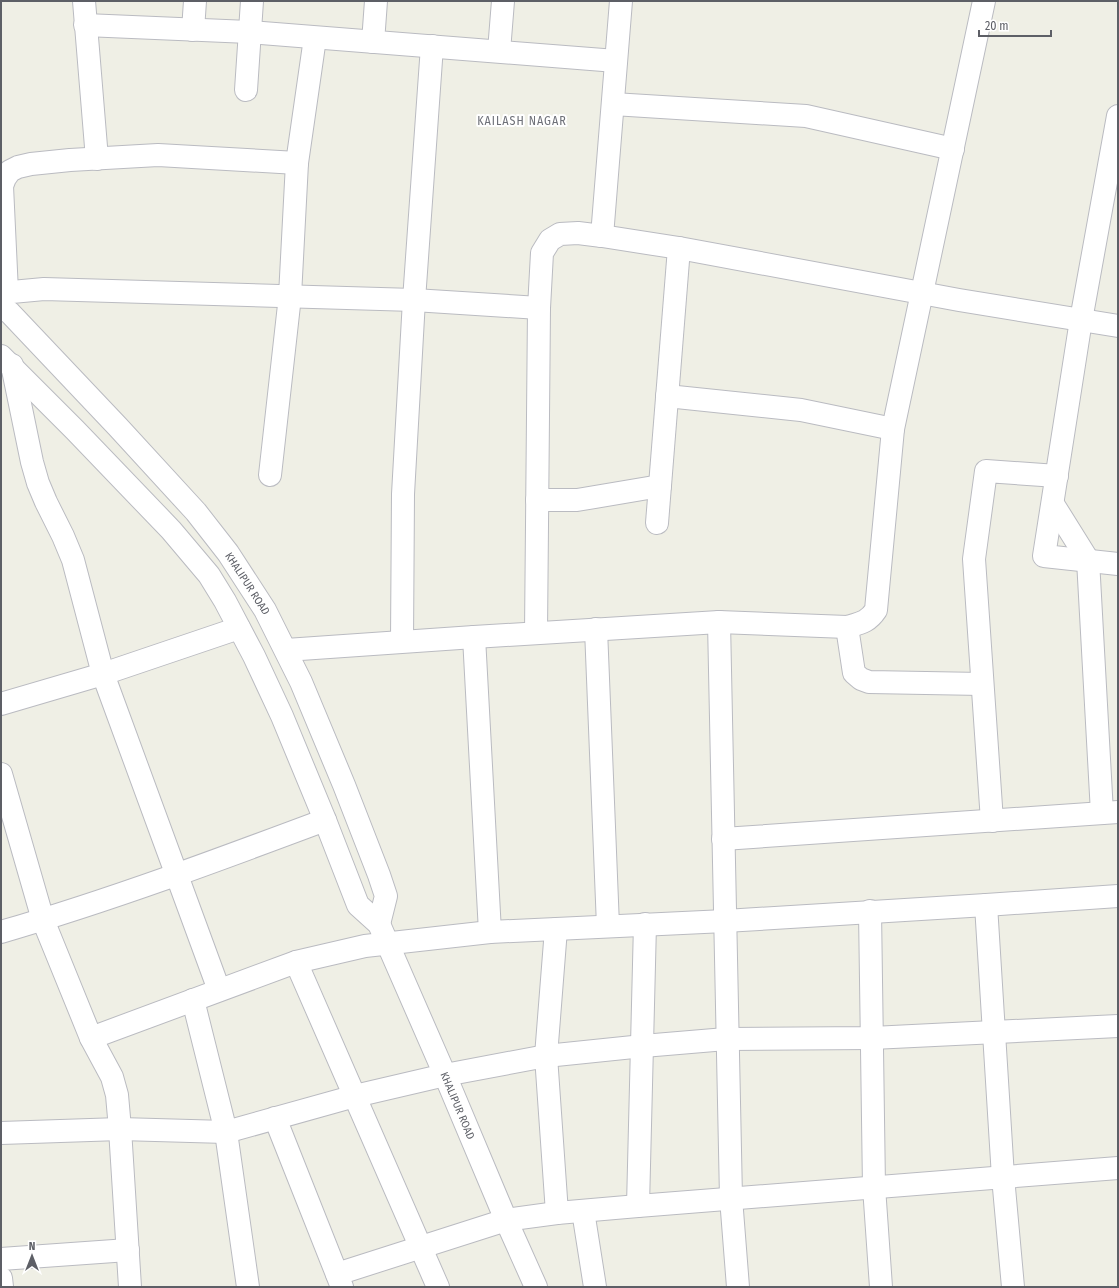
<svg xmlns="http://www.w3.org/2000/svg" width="1119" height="1288" font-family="'Fira Sans Condensed',sans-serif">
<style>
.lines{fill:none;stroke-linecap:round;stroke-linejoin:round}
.minor-casing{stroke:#babbc1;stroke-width:24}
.tertiary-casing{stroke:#babbc1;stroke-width:24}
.minor{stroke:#fff;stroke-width:22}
.tertiary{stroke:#fff;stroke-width:22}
.labels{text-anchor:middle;stroke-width:4;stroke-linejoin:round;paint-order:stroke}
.street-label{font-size:11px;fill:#5d5f66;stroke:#fff}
.neighbourhood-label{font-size:12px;letter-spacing:1px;fill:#6e7078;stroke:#fff}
</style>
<rect width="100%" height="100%" fill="#efefe5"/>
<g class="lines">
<g class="minor-casing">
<g id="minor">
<polyline points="84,1 97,159"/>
<polyline points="85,25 249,32 616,61"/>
<polyline points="193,30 195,1"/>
<polyline points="373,42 376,1"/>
<polyline points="499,51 503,1"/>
<polyline points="246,90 252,1"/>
<polyline points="613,104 806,116 953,149"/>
<polyline points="1118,116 1081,320 1044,556 1118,564"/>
<polyline points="602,236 621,1"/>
<polyline points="7,292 2,186 5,178 10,171 18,167 31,164 70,160 158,155 297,163"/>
<polyline points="1,293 44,289 414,300 539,308"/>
<polyline points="12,365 32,462 38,483 46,502 63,536 73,560 103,674 219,990"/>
<polyline points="667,396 801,410 893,429"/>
<polyline points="270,475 290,296 297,163 315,38"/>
<polyline points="537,500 577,500 660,486"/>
<polyline points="1053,504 1088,560 1102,813"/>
<polyline points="657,523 679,248"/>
<polyline points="719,622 731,1198 738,1287"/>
<polyline points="847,627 854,673 861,679 869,682 982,684"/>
<polyline points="596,629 608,926"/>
<polyline points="536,633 539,308 542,253 550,240 560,234 578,233 602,236 679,248 959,300 1118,326"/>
<polyline points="474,637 490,932"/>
<polyline points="402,641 403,494 414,300 432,46"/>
<path d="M286,650L474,637L719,622L847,627C861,623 868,622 876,610L893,429L984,1"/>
<polyline points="1,704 103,674 239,628"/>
<polyline points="1,774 43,920 91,1038 112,1077 117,1095 120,1129 130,1287"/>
<polyline points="992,821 974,559 986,471 1057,476"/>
<polyline points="723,839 1118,812"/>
<polyline points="986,905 1003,1177 1013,1287"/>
<polyline points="870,911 874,1187 881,1287"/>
<polyline points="556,929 546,1056 557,1213"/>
<path d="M1,932C111,900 218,860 325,820"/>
<polyline points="296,962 438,1287"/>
<polyline points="193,1000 226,1132 248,1287"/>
<polyline points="91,1038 296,962 365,946 490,932 725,921 986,905 1118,896"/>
<polyline points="275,1118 342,1287"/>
<polyline points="1,1133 120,1129 226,1132 355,1096 445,1075 546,1056 643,1046 726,1039 872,1038 1118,1026"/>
<polyline points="638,1206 645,924"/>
<polyline points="583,1211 595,1287"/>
<polyline points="1,1259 128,1250"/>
<polyline points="337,1274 506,1220 557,1213 638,1206 1118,1168"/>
<polyline points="1,1278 2,1287"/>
</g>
</g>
<g class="tertiary-casing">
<g id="tertiary">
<path id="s1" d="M1,306L10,313L118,427L196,512L228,553L265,610L301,682L344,785L379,875L386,896L379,924"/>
<path id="s2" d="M1,356L75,430L171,530L209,575L225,601L254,656L282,716L325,820L358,905L379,924L445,1075L506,1220L536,1287"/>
</g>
</g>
<use href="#minor" class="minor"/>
<use href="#tertiary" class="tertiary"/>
</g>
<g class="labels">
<g class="street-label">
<text dy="4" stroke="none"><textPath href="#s1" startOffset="372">KHALIPUR ROAD</textPath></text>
<text dy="4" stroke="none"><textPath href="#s2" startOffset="891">KHALIPUR ROAD</textPath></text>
</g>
<g class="neighbourhood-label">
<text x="522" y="125">KAILASH NAGAR</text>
</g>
</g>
<rect width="1119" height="1288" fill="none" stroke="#5d5f66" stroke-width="4"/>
<g transform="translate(32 1256)" stroke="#ffffff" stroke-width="3" paint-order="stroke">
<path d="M0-3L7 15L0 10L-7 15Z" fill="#5d5f66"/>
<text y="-6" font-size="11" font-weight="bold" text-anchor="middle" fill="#5d5f66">N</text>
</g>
<path d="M979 30v6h72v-6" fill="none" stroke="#5d5f66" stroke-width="2"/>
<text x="985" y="30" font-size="12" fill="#5d5f66" stroke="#ffffff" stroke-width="3" paint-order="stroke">20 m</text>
</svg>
